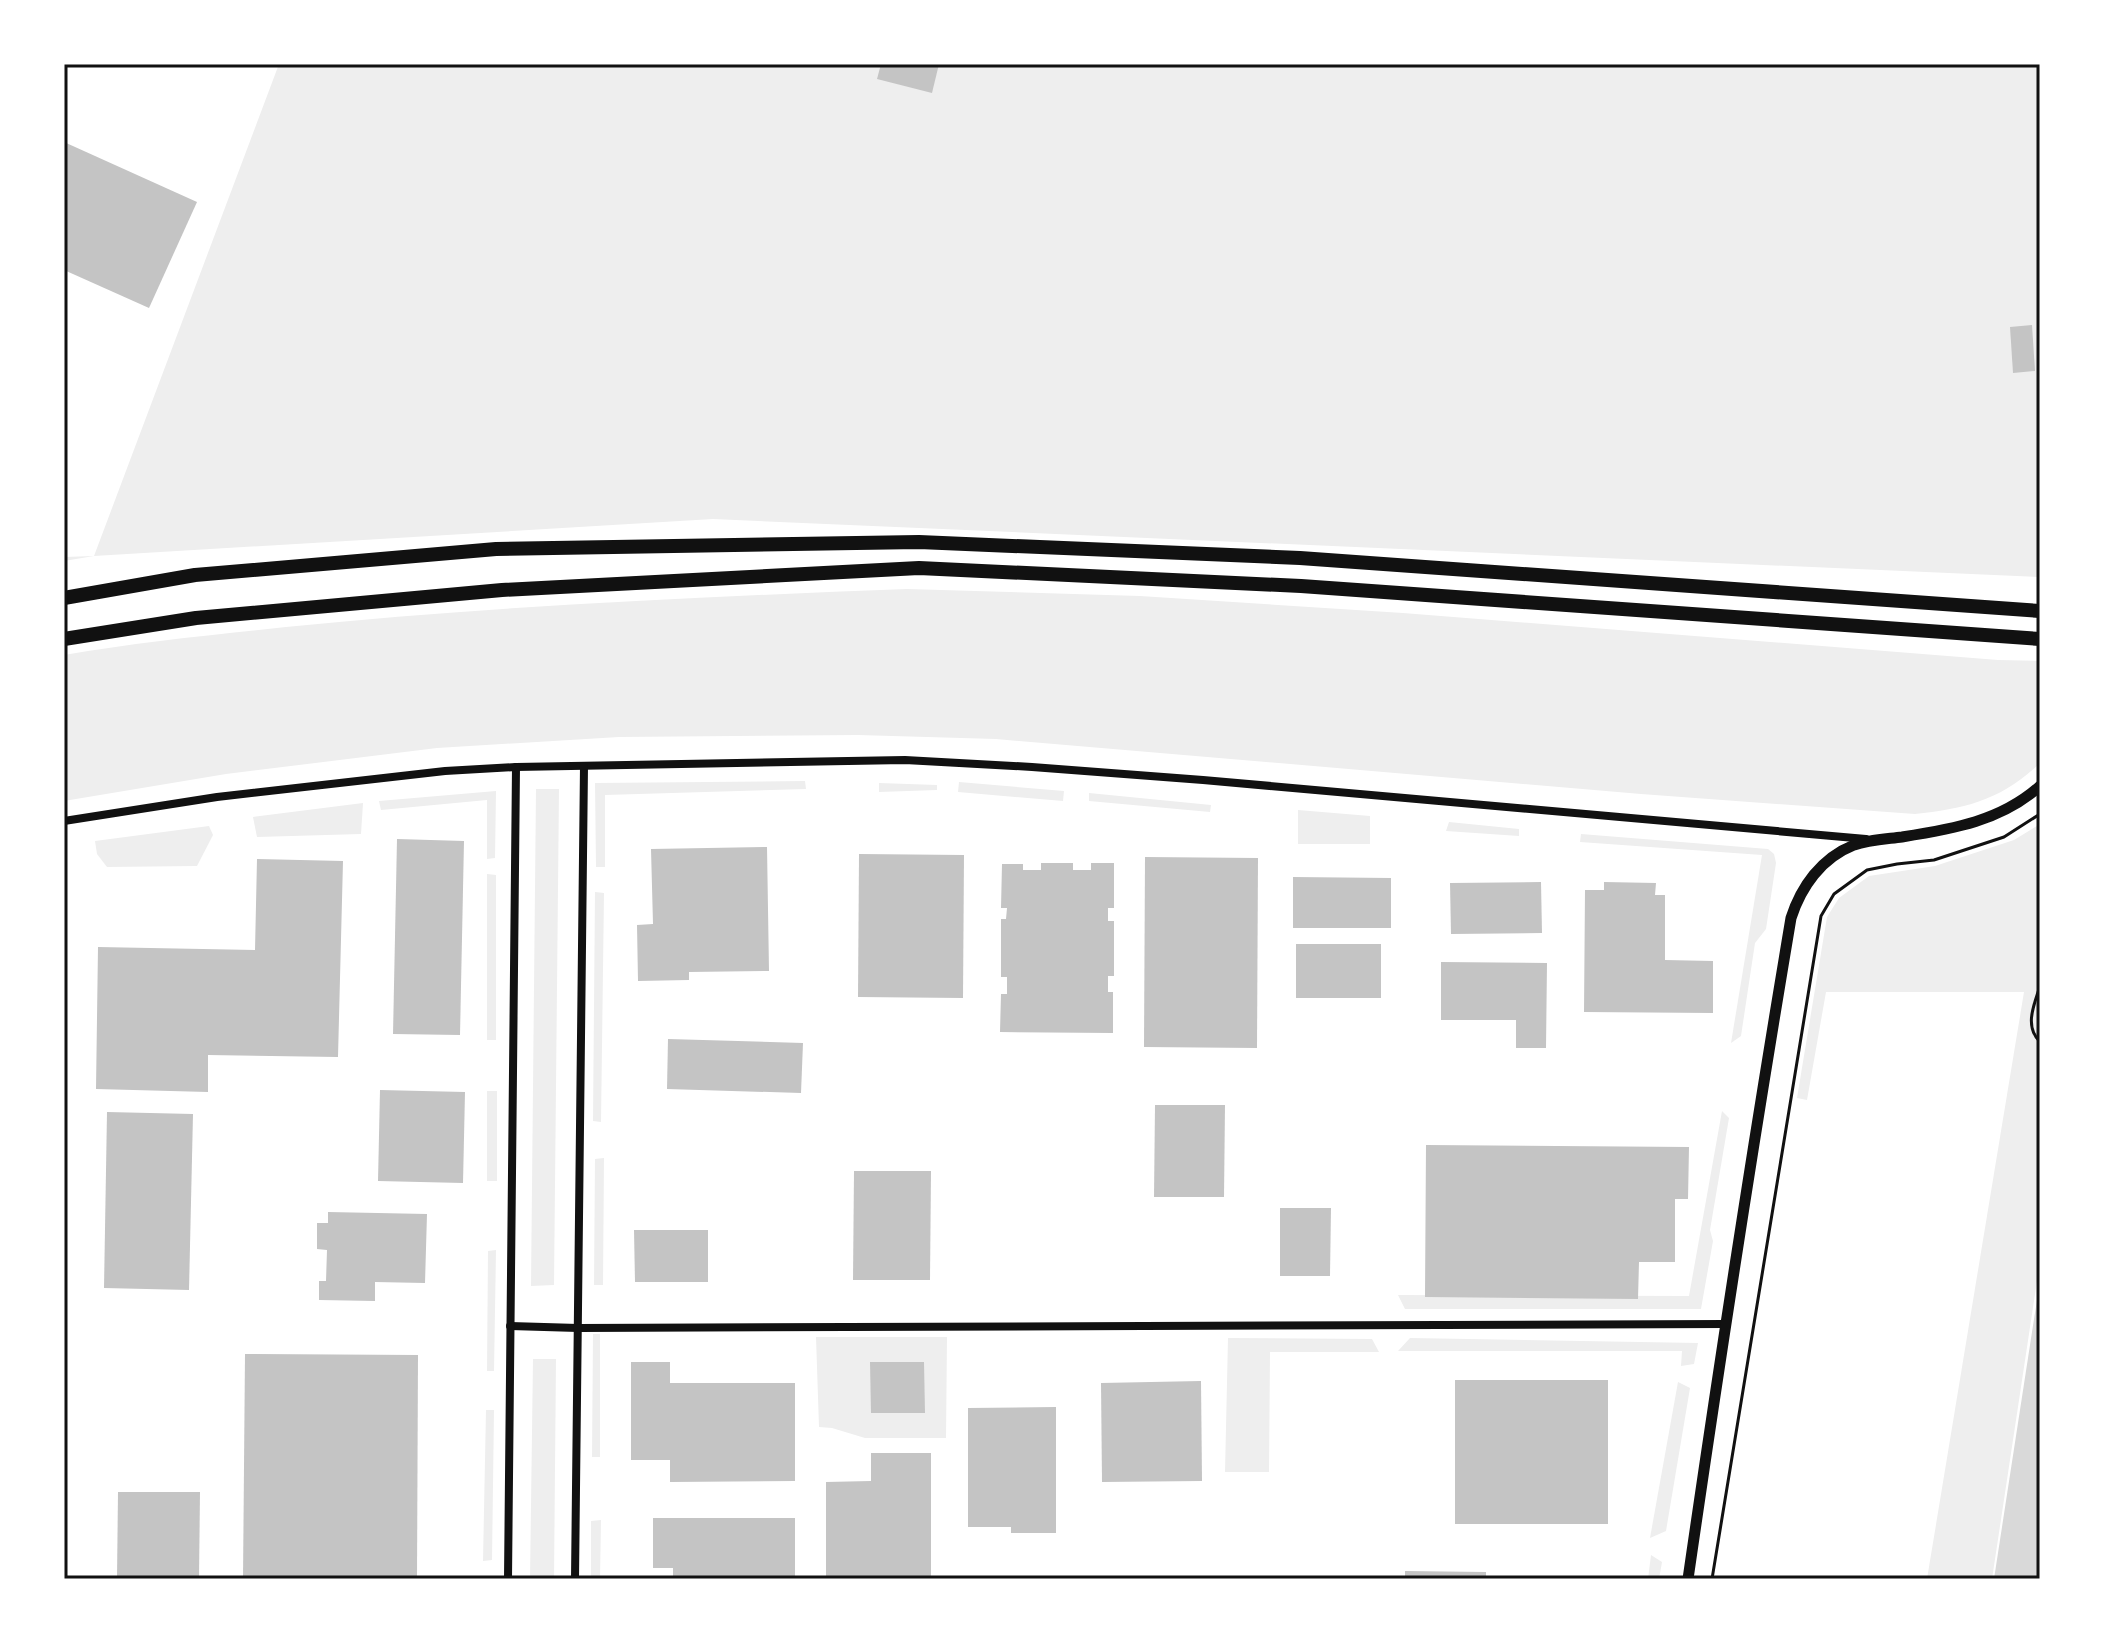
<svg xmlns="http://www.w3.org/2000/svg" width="2104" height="1643" font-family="Literata,serif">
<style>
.green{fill:#eee}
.water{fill:#d9d9d9}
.building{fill:#c4c4c4}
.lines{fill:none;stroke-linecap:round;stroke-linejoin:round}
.path{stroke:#111;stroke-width:3}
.minor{stroke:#111;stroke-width:8}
.secondary{stroke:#111;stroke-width:11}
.motorway{stroke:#111;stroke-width:14}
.neatline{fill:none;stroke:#111;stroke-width:3}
</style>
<rect width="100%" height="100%" fill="#fff"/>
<g class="green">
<polygon points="279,64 2040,64 2040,577 713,519 94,556 64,561 64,557 94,556"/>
<path d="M907,589L1140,596L1403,613L1998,660L2040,661V763C2002,800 1965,809 1915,814L1641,794L996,739L858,735L619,737L437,748L226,774L64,801V655C138,642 212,635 286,627C492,606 700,597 907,589Z"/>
<polygon points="805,781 806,789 605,795 605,867 596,867 595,783"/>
<polygon points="959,782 1064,791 1063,801 958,792"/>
<polygon points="879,783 937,785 937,790 879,792"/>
<polygon points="536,789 559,789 554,1285 531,1286"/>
<polygon points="496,791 495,858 487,859 487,800 381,810 379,801"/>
<polygon points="1089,793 1211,805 1210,812 1089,801"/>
<polygon points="363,803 361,834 257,837 253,817"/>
<polygon points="1298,810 1370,816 1370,844 1298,844"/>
<polygon points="1449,822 1519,829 1519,836 1446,831"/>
<polygon points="2040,824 2040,1261 1992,1579 1927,1579 2024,992 1826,992 1807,1100 1797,1098 1827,917 1839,898 1869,876 1935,866 2014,840"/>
<polygon points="209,826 213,835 197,866 107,867 97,854 95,841"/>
<polygon points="1581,834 1768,849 1774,854 1776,863 1766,929 1755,943 1741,1036 1731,1043 1762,855 1580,842"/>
<polygon points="487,874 496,875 496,1040 487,1040"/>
<polygon points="595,892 604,893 601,1122 593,1121"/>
<rect x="487" y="1091" width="10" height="90"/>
<polygon points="1722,1111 1729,1118 1710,1230 1713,1241 1701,1309 1405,1309 1398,1295 1689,1296"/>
<polygon points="604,1158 603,1285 594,1285 595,1159"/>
<polygon points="496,1250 494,1371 487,1371 488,1251"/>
<polygon points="593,1334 600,1334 600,1457 592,1457"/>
<polygon points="816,1337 947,1337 946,1438 865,1438 832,1428 819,1427"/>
<polygon points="1228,1338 1372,1339 1379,1352 1270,1352 1269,1472 1225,1472"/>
<polygon points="1410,1338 1698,1343 1694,1364 1681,1366 1682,1351 1398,1351"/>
<polygon points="533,1359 556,1359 554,1579 530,1579"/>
<polygon points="1678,1382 1690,1388 1666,1531 1650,1538"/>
<polygon points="486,1410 494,1410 492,1560 483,1561"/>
<polygon points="601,1520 600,1579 591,1579 591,1521"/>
<polygon points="1651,1555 1662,1562 1659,1579 1648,1579"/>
</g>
<polygon class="water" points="2040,1282 2040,1579 1994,1579 2034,1319"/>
<g class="building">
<polygon points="881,64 939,64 932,93 877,79"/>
<polygon points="64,142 197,202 149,308 64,270"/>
<polygon points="2032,325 2035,371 2013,373 2010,327"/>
<polygon points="397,839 464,841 460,1035 393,1034"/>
<polygon points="767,847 769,971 689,972 689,980 638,981 637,925 653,924 651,849"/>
<polygon points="859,854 964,855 963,998 858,997"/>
<polygon points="1145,857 1258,858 1257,1048 1144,1047"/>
<polygon points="257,859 343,861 338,1057 208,1055 208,1092 96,1089 98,947 255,950"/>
<polygon points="1041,863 1073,863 1073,870 1091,870 1091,863 1114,863 1114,908 1108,908 1108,921 1114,921 1114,976 1108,976 1108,992 1113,992 1113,1033 1000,1032 1001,994 1007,994 1007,977 1001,977 1001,919 1006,919 1007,908 1001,908 1002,864 1023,864 1023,870 1041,870"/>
<polygon points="1293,877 1391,878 1391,928 1293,928"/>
<polygon points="1541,882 1542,933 1451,934 1450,883"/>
<polygon points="1604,882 1656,883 1655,895 1665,895 1665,960 1713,961 1713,1013 1584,1012 1585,890 1604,890"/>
<rect x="1296" y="944" width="85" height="54"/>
<polygon points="1441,962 1547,963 1546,1048 1516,1048 1516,1020 1441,1020"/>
<polygon points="668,1039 803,1043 801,1093 667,1089"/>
<polygon points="380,1090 465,1092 463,1183 378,1181"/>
<polygon points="1155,1105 1225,1105 1224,1197 1154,1197"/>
<polygon points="107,1112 193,1114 189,1290 104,1288"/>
<polygon points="1426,1145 1689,1147 1688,1199 1675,1199 1675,1262 1639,1262 1638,1299 1425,1297"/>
<polygon points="854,1171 931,1171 930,1280 853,1280"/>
<polygon points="1280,1208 1331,1208 1330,1276 1280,1276"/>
<polygon points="328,1212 427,1214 425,1283 375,1282 375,1301 319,1300 319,1281 326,1281 327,1250 317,1249 317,1223 328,1223"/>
<polygon points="634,1230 708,1230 708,1282 635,1282"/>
<polygon points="245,1354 418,1355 417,1579 243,1579"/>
<polygon points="631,1362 670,1362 670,1383 795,1383 795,1481 670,1482 670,1460 631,1460"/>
<polygon points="870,1362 924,1362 925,1413 871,1413"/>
<rect x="1455" y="1380" width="153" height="144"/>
<polygon points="1201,1381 1202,1481 1102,1482 1101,1383"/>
<polygon points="1056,1407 1056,1533 1011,1533 1011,1527 968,1527 968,1408"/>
<polygon points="871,1453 931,1453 931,1579 826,1579 826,1482 871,1481"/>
<polygon points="118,1492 200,1492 199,1579 117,1579"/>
<polygon points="653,1518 795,1518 795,1579 673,1579 673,1568 653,1568"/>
<polygon points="1405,1571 1486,1572 1486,1579 1405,1579"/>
</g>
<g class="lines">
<g class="path">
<path d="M2040,986C2034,1005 2024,1026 2040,1042"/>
<polyline points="1712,1579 1821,916 1834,894 1867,870 1897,864 1934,860 2004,837 2040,814"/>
</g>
<g class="minor">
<polyline points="64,821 217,797 445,771 516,767 905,760 1032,767 1203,780 1866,839"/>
<polyline points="510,1326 578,1328 1725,1324"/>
<polyline points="508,1579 516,767"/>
<polyline points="575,1579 584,766"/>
</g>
<path class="secondary" d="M1688,1579C1720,1358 1754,1138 1791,918C1801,887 1821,858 1854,845C1868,840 1887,839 1902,837C1953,829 2001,821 2040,786"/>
<g class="motorway">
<polyline points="64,598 195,575 496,549 919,542 1300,558 2040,611"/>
<polyline points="64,639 196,618 502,590 919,568 1301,586 2040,639"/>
</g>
</g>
<rect width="2104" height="1643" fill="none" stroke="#ffffff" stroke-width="132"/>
<rect x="66" y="66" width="1972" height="1511" class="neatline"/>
</svg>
